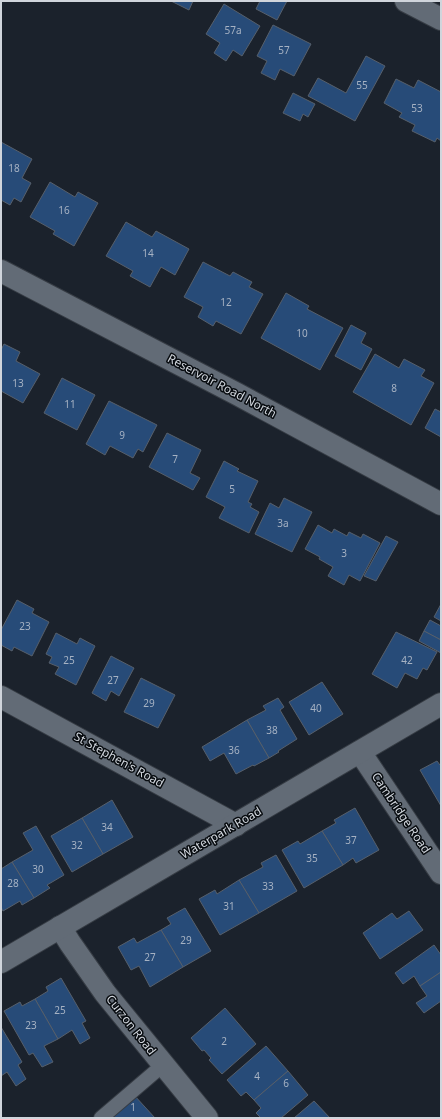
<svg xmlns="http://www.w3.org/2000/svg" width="442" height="1119" font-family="'Noto Sans',sans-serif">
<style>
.building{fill:#274b78;stroke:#565f6b}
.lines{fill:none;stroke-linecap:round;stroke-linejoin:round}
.service-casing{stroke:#363c44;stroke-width:16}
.minor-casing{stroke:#363c44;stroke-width:24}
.service{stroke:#626b76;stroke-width:14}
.minor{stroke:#626b76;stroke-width:22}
.labels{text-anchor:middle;stroke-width:3;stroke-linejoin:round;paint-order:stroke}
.number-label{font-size:10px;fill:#a6b2c3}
.street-label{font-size:12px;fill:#d0d5dc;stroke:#080c10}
</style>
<rect width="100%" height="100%" fill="#1b222c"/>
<g class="building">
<polygon points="171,1 193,1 189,10"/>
<polygon points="260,1 287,1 277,20 256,9"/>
<polygon points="224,4 260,26 242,56 233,50 226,61 214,53 220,43 206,34"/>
<polygon points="273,25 311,44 294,76 280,69 275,80 261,73 267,61 257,56"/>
<polygon points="366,56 385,66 355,121 308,96 318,78 346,93"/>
<polygon points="396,79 414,88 418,80 441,92 441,141 437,138 435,142 412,131 415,125 399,117 402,113 384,103"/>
<polygon points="293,93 315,104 308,117 303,114 300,121 283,113"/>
<polygon points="1,142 32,159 22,178 31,183 21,202 14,198 10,205 1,200"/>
<polygon points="50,182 75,197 78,192 98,203 74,246 53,234 55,231 30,217"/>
<polygon points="126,222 152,237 156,231 189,249 175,275 161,267 150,287 130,276 133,271 106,256"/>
<polygon points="203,262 230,276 233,272 252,282 249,287 263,294 241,334 216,321 213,326 198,317 203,307 184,297"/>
<polygon points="286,293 309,306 307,309 343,328 320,370 261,338"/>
<polygon points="351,325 366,333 361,343 372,349 361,370 335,356"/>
<polygon points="4,344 20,352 16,361 40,374 23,403 1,391 1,350"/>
<polygon points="375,354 399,368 404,359 425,370 421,376 434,383 411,425 353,392"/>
<polygon points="62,378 95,395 77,430 44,413"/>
<polygon points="109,401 157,425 143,452 138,449 133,458 110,446 105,455 86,444"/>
<polygon points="435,409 441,412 441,437 425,428"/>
<polygon points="167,433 201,450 190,473 200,478 193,490 149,467"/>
<polygon points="224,461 239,469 237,471 258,481 248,502 252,504 250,507 259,512 249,533 219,518 225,507 206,497"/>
<polygon points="284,498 312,512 292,552 255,534 270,503 279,508"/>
<polygon points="318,525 332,533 334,529 347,536 349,532 361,538 363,534 380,543 360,581 349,575 344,585 328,576 333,567 319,559 320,557 305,549"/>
<polygon points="386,536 398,542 376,581 364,576"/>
<polygon points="17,600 34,609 32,613 49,622 32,656 14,647 12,651 1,645 1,630"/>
<polygon points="441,604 441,621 434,617"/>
<polygon points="430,620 441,626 441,640 424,631"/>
<polygon points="424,631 441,640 441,653 419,641"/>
<polygon points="396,632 437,652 427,670 423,668 417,679 405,673 397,688 372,674"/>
<polygon points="56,633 77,644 80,638 95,646 76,685 55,674 59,667 49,663 52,657 46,654"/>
<polygon points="111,656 134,668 119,696 111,691 106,701 92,693"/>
<polygon points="141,678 175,695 158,728 124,712"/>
<polygon points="322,682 343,714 309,735 289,702"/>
<polygon points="278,698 284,707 280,710 297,739 278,751 279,752 269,758 247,720 266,710 263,706"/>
<polygon points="247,720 269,758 254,766 253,765 236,774 224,753 210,761 202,747"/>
<polygon points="437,761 440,765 441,764 441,806 420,770"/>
<polygon points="112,800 133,837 103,854 82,818"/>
<polygon points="355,808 379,850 356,863 353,858 343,865 322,831 336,823 334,820"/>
<polygon points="82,818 103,854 72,872 51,836"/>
<polygon points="36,826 64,875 47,885 50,888 34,898 12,862 33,850 23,833"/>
<polygon points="322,831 343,865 304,888 282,850 298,841 300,844"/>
<polygon points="276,855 297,891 259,913 239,880 263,867 261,863"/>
<polygon points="12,862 34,898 22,905 20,901 3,911 1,907 1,869"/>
<polygon points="239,880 259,913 220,935 199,899 215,890 217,894"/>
<polygon points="185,908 211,951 183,967 161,930 171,924 167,918"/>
<polygon points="409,911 423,930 380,959 363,933 392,913 397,919"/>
<polygon points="161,930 183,967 150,987 139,966 131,970 118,947 134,938 137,943"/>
<polygon points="434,945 441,955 441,972 420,986 414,976 403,984 395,973"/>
<polygon points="441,972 441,1001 424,1013 416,1003 427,996 420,986"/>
<polygon points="61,978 86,1021 82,1023 90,1038 80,1044 72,1030 58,1039 35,999 48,991 46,987"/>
<polygon points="35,999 58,1039 44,1046 53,1062 42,1067 33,1053 29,1055 4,1011 20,1002 22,1006"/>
<polygon points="225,1008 256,1044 222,1074 209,1060 211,1058 204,1050 202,1051 191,1038"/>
<polygon points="1,1027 22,1062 18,1065 26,1079 16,1086 7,1072 1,1076"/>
<polygon points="266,1046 288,1071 254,1100 246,1092 241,1096 227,1080"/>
<polygon points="288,1071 308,1095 281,1118 261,1118 256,1113 261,1108 254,1100"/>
<polygon points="134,1095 155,1118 109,1118"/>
<polygon points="314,1101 330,1118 294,1118"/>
</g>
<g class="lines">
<g class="service-casing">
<polyline id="service" points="101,1118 163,1065"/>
</g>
<g class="minor-casing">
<g id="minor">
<polyline points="406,1 441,19"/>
<polyline points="1,271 237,394 441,504"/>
<polyline points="1,697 236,825"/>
<polyline points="360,752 441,873"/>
<polyline points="60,927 70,943 105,993 207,1118"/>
<polyline points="1,962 441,704"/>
</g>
</g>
<use href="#service" class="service"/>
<use href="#minor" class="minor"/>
</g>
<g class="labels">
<g class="number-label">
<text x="233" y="34">57a</text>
<text x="284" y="54">57</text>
<text x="362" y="89">55</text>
<text x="417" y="112">53</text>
<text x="14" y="172">18</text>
<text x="64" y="214">16</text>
<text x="148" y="257">14</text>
<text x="226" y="306">12</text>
<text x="302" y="337">10</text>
<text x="18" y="387">13</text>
<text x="394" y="392">8</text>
<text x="70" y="408">11</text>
<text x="122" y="439">9</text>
<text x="175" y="463">7</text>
<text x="232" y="493">5</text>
<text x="283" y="527">3a</text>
<text x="344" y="557">3</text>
<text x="25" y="630">23</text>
<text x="69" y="664">25</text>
<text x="407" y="664">42</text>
<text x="113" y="684">27</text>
<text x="149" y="707">29</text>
<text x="316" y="712">40</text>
<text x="272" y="734">38</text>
<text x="234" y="754">36</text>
<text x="107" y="831">34</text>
<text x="351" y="844">37</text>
<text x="77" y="849">32</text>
<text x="312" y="862">35</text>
<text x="38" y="873">30</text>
<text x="13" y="887">28</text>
<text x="268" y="890">33</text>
<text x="229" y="910">31</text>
<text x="186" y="944">29</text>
<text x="150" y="961">27</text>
<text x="60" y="1014">25</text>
<text x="31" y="1029">23</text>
<text x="224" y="1045">2</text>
<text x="257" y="1080">4</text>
<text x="286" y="1087">6</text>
<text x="133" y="1111">1</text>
</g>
<g class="street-label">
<text transform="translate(222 386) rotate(28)" y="4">Reservoir Road North</text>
<text transform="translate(119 760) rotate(29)" y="4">St Stephen's Road</text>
<text transform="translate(401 813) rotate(56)" y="4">Cambridge Road</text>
<text transform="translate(221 833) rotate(-30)" y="4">Waterpark Road</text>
<text transform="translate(131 1025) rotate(52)" y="4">Curzon Road</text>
</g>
</g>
<rect width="442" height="1119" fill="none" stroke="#d0d5dc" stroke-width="4"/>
</svg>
